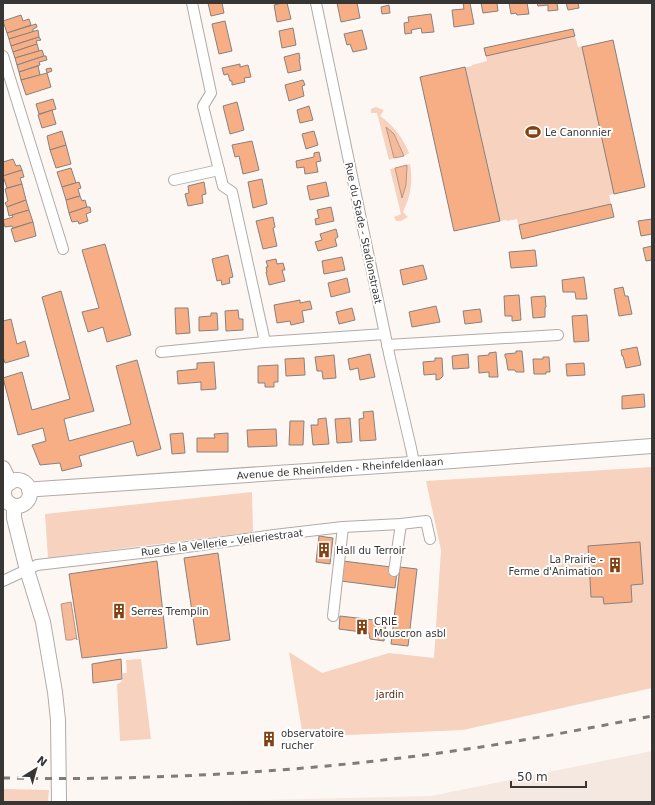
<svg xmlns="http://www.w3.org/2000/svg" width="655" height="805" font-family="'DejaVu Sans',sans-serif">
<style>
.built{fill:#f5e8e0}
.green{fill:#f6d2bf}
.water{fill:#f5ba99;stroke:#bc927b}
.building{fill:#f8ae85;stroke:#86817f}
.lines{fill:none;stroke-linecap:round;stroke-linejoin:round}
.street-casing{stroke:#b0aba8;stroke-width:12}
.secondary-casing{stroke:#b0aba8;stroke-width:16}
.street{stroke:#fff;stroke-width:10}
.secondary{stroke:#fff;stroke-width:14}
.rail{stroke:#7f7c7a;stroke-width:3;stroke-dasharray:7 7;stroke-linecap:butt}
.labels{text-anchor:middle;stroke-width:4;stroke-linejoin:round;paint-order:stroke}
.poi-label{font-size:10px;fill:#383635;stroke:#fff;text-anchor:start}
.street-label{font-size:10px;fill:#383635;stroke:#fff}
.park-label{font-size:10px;fill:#5b2c0e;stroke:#fff}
</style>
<rect width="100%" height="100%" fill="#fdf7f4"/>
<polygon class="built" points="652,751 652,802 175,802 431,796"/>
<g class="green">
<polygon points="573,29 578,47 613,40 645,187 609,195 614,217 522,239 517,219 507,221 507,220 500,221 454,231 420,77 472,66 472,65 487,61 484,48"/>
<path d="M376,107L384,110L380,116C394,126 403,138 409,153L404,156L399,144L386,127L394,158L389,160L377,113H371V109Z"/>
<path d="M410,164C413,182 411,195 403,212L408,217L401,221H396L394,217L401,214L390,169L395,168L402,197L406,185L407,165Z"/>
<polygon points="652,467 652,688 463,730 303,737 289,652 322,673 389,653 434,658 441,550 426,481"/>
<polygon points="252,492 253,532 48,558 45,514"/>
<path d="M141,659L151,739L120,741L117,684C123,682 123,679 123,673H127L126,660Z"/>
<polygon points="3,789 49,790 48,802 3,802"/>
</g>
<g class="water">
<polygon points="386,127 394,134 404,156 394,158"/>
<polygon points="407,165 406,185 402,198 395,168"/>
<polygon points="71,602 77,640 76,638 71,640 66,640 61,604"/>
</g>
<g class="building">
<polygon points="208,3 222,3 224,13 211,16"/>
<polygon points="282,3 287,3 291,19 277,22 274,5"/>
<polygon points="337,3 357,3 360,18 341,22"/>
<polygon points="463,3 470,3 474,24 454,27 452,10 464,9"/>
<polygon points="481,3 497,3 498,11 483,13"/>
<polygon points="509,3 527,3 529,14 517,15 516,13 511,14"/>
<polygon points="537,3 557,3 558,10 548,11 548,5 538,6"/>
<polygon points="566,3 578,3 579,8 568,10"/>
<polygon points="389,5 390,13 382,14 381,7"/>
<polygon points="431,14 434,32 422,33 421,28 411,30 412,33 405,34 404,23 409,22 408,17"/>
<polygon points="21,15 23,21 29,19 31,25 7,33 3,21"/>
<polygon points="225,21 232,51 219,54 212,24"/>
<polygon points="36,24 37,27 33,29 33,32 9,39 7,33"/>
<polygon points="293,28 296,45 282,48 279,31"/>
<polygon points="573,29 575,36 486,56 484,48"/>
<polygon points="38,30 39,37 11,46 9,39"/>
<polygon points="362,30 367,49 353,52 350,44 347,45 344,34"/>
<polygon points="39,37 41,40 36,41 37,44 13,52 11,46"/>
<polygon points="613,40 645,187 614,194 582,47"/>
<polygon points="37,44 39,51 15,58 13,52"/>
<polygon points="42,50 44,56 17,65 15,58"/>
<polygon points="299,53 300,59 299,59 301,70 288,73 284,57"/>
<polygon points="44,56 46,56 47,60 39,62 40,65 19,72 17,65"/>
<polygon points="240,64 240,67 248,65 251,77 244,78 245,82 232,85 232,81 230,81 228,74 224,75 222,68"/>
<polygon points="38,66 40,75 21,80 19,72"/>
<polygon points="465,67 500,221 454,231 420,77"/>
<polygon points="51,68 52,71 47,73 51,87 26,95 21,80 47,73 46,69"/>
<polygon points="303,80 305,85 302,86 304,96 289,101 285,85"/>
<polygon points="53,99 56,109 39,114 36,104"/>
<polygon points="237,102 244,130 230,134 223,106"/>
<polygon points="309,106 313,120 300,123 297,110"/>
<polygon points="52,110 56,124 42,128 38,115"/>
<polygon points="62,131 66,145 50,150 47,136"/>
<polygon points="314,131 318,145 306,149 302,134"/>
<polygon points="252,141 259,170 243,174 239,156 235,157 232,145"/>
<polygon points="66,145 71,164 56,168 50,150"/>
<polygon points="319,152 321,161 316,162 318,172 305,174 304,167 297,168 296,161 314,157 314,153"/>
<polygon points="13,159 16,166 20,165 22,170 3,176 3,162"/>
<polygon points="71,168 76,183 62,187 57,172"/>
<polygon points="22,170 24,177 20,178 22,184 7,188 3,176"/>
<polygon points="262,179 267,204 253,208 248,182"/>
<polygon points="79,182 81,188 78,189 80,196 66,200 62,187"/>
<polygon points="204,182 206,194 202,195 203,203 188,206 185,194 189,193 188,186"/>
<polygon points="326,182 329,196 310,200 307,186"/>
<polygon points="22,184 26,200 7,207 5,203 8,201 5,189"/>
<polygon points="80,196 82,201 85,200 87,207 69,213 66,200"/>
<polygon points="26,200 29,210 9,216 7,207"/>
<polygon points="611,204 614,217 522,239 519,225"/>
<polygon points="87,207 90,207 91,212 86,214 88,221 79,224 78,221 72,222 69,213"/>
<polygon points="331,207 334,221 316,225 315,219 319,218 317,210"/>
<polygon points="29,210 33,222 13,228 12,226 5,227 3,220 13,217 12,215"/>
<polygon points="273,217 275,227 273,228 277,246 263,249 256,221"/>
<polygon points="652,219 652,234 641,236 638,221"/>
<polygon points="33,222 36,236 15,242 11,229"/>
<polygon points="336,229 338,237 335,239 337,246 318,251 315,242 322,240 320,234"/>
<polygon points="105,244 131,335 107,342 103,327 88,332 82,312 99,308 82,250"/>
<polygon points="652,246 652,260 646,261 643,248"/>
<polygon points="535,250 537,266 511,268 509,252"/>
<polygon points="228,255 233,277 229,278 230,283 222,285 221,280 217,281 212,259"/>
<polygon points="342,257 345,270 324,274 322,261"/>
<polygon points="276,259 277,264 283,263 285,270 282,270 285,281 269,285 266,272 267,272 266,267 268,267 266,261"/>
<polygon points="423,265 427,279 403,285 400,270"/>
<polygon points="584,277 587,299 576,299 575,292 563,292 562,280"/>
<polygon points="347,278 350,292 331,297 328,283"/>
<polygon points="623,287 625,296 628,296 632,314 619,316 614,289"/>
<polygon points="61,291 94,411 64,419 69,441 131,424 116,366 137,360 161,449 137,456 133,441 79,456 82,466 62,471 60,463 40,465 32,445 46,441 43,428 18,435 3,378 22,372 32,410 70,399 42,297"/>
<polygon points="519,295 521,320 512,321 512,316 505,316 504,296"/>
<polygon points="545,296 546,307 545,308 545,317 533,318 531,297"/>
<polygon points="300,300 300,303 310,301 312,309 302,311 304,322 291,325 290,321 277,323 274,305"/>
<polygon points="436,306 440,322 412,327 409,312"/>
<polygon points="175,308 188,308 190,333 176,334"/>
<polygon points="352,308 355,320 339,324 336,312"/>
<polygon points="480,309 482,322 465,324 463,311"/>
<polygon points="238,310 239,319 243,319 243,330 226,331 225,311"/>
<polygon points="211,313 217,313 218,330 199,331 199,317 211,316"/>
<polygon points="587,315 589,341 574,342 572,316"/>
<polygon points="11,319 17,344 25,341 29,356 5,363 3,357 3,321"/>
<polygon points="637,347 641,365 626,368 623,356 622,356 621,350"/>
<polygon points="516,351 522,351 524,372 516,372 515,370 508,370 506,358 505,357 505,354 516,353"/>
<polygon points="496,352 498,377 489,377 489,372 479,373 478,356 489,355 489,353"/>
<polygon points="370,354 375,377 360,380 358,368 350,370 348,359"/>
<polygon points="468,354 469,368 453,369 452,356"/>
<polygon points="334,355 336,378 323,379 322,371 317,371 315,357"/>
<polygon points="543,357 549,357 550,372 546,372 546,374 534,374 533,359 543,359"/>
<polygon points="304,358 305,375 286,376 285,359"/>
<polygon points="435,358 442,358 443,376 440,379 436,380 436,374 424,375 423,362 435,361"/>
<polygon points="214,362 216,389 201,390 201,382 178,384 177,371 197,369 197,363"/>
<polygon points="584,363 585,375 567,376 566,364"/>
<polygon points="278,365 278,382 274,382 274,387 265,387 265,383 258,383 258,366"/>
<polygon points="644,394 645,407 622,409 622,396"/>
<polygon points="373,411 376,440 360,441 359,419 364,418 363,412"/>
<polygon points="326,418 329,444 313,445 311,425 318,425 318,419"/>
<polygon points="350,418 352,442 337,443 335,419"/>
<polygon points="290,421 304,421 303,445 289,445"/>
<polygon points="276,429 277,446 248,447 247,430"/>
<polygon points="183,433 185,453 172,454 170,434"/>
<polygon points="228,433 228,452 197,452 197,438 215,438 214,434"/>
<polygon points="319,536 333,538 330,564 316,562"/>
<polygon points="640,542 643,584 631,585 632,602 604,604 603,597 591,597 588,546"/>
<polygon points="218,553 230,640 197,645 184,558"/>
<polygon points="157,561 167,648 82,658 69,574"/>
<polygon points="343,561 391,567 397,572 395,588 341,581"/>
<polygon points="400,567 417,569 408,646 391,644"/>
<polygon points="340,616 374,620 373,623 386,624 384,641 370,639 369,633 339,629"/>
<polygon points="121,659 122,679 93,683 92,664"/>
</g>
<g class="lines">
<g class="street-casing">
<g id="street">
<polyline points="192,3 211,93 203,106 223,186 232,192 265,342"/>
<polyline points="316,3 390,358 411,448 414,463"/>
<polyline points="3,56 63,249"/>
<polyline points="174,180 219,170"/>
<polyline points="387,345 558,335"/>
<polyline points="161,352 265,342 385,334"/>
<polyline points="394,571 401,524"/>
<polyline points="3,581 37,565 158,551 274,535 343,527 401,524 426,521 430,539"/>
<polyline points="333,616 343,527"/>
</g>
</g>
<g class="secondary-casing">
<g id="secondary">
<polyline points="3,468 10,483"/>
<circle cx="17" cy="493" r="13"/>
<polyline points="29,490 38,489 426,463 652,446"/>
<polyline points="14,506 14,518 27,570 43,622 55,692 58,720 59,802"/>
</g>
</g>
<use href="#street" class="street"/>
<use href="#secondary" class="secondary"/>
<path class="rail" d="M3,778C163,781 323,771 481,747C538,738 595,727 652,716"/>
</g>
<defs>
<g id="stadium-bare" transform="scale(1.2)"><path d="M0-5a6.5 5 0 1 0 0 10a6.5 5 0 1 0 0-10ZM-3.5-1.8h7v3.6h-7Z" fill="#834011" stroke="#fff" stroke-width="2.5" paint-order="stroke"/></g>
<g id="building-bare" transform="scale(1.2)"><path d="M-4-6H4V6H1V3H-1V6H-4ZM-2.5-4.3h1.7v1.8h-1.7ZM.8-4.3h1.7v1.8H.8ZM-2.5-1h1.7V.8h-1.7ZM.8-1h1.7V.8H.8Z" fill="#834011" stroke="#fff" stroke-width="2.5" paint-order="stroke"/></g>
</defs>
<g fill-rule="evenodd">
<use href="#stadium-bare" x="533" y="132"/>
<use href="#building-bare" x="324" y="550"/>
<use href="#building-bare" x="615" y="565"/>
<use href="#building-bare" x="119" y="611"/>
<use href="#building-bare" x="362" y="627"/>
<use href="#building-bare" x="269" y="739"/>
</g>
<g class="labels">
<g class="poi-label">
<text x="545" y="136">Le Canonnier</text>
<text x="336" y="554">Hall du Terroir</text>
<text x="603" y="563" text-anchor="end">La Prairie -<tspan x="603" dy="12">Ferme d'Animation</tspan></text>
<text x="131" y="615">Serres Tremplin</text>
<text x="374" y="625">CRIE<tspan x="374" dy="12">Mouscron asbl</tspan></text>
<text x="281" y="737">observatoire<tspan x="281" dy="12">rucher</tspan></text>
</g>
<g class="street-label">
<text transform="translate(364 233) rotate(78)" y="4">Rue du Stade - Stadionstraat</text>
<text transform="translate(340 468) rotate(-4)" y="4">Avenue de Rheinfelden - Rheinfeldenlaan</text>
<text transform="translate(222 542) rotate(-7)" y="4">Rue de la Vellerie - Velleriestraat</text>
</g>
<g class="park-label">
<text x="390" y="698">jardin</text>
</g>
</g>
<rect width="655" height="805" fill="none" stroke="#383635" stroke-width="8"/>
<g transform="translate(36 769) rotate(37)" stroke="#ffffff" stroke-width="3" paint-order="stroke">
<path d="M0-3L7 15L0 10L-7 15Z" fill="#383635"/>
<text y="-6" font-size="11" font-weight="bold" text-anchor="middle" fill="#383635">N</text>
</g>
<path d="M511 781v6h75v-6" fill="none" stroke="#383635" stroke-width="2"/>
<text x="517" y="781" font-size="12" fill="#383635" stroke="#ffffff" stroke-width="3" paint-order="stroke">50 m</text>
</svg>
